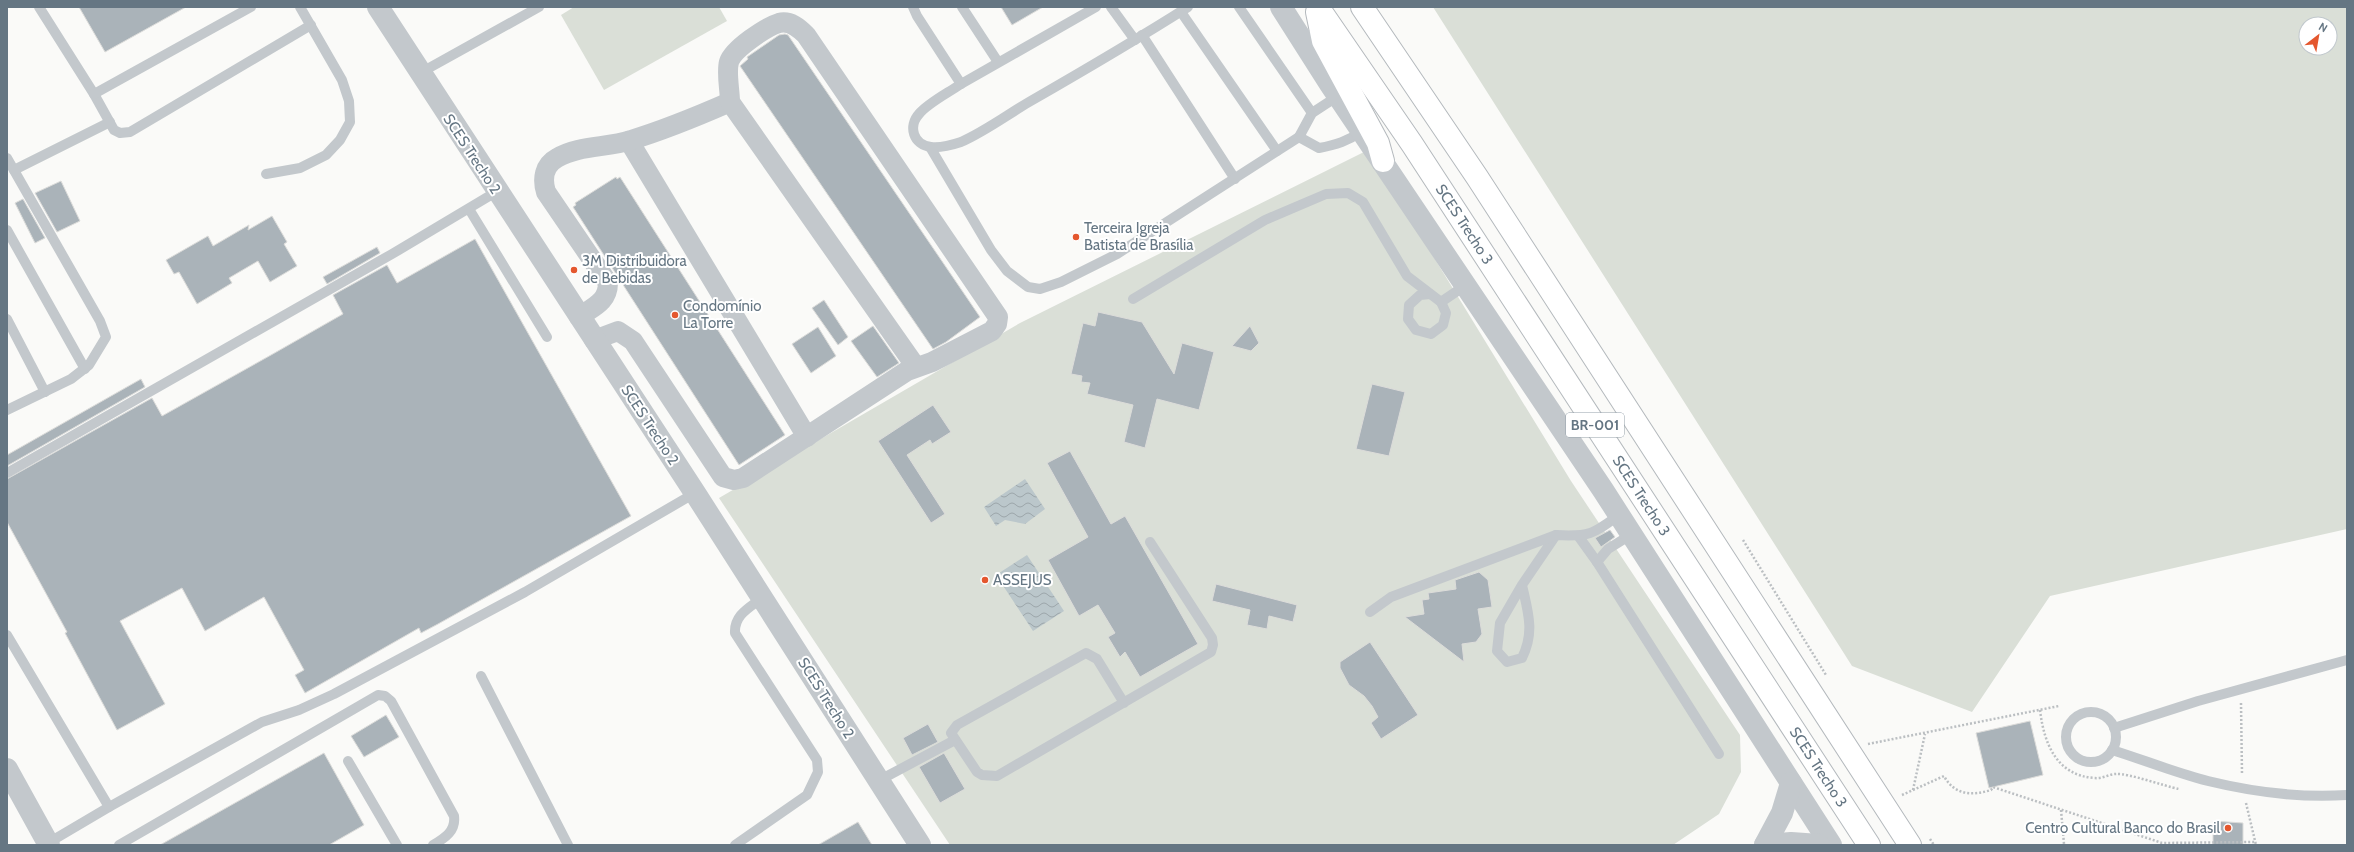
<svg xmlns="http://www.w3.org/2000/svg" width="2354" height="852" font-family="Cabin,sans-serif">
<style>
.green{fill:#dadfd7;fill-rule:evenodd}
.water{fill:url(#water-waves)}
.building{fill:#aab3b9;stroke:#dcdcda}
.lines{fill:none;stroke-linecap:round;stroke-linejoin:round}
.trunk-casing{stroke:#b4b9bd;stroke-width:24}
.path{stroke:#bbbfc2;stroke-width:2.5;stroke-dasharray:2 2;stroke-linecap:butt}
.service{stroke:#c3c8cc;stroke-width:10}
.minor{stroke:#c3c8cc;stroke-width:20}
.tertiary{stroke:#c3c8cc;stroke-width:22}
.trunk{stroke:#fff;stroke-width:22}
.poi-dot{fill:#e4572e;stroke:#fff;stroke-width:1.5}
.labels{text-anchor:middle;stroke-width:4;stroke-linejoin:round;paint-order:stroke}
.shield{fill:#fff;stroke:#939fa8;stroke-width:1}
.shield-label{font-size:14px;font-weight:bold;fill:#657683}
.street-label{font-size:15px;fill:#657683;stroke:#fff}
.poi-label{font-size:15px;fill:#657683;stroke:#fff;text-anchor:start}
</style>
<defs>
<pattern id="water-waves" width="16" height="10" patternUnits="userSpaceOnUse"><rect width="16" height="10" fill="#bbc7cb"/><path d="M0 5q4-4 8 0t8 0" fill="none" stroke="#9ca6aa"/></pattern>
</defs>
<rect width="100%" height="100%" fill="#fafaf8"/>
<g class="green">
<polygon points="574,7 719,7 727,21 604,90 561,15"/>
<path d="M1433,7H2347V529L2050,596L1972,712L1852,666ZM2306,24H2330V48H2306Z"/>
<polygon points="1368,150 1571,481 1740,735 1741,772 1719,814 1673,845 950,845 719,498 1020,323"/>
</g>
<g class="water">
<polygon points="1025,479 1045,509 1025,524 1005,520 996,526 984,507"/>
<polygon points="1027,555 1064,611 1033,631 996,575"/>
</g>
<g class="building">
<polygon points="79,7 186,7 105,52"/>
<polygon points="1001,7 1043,7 1012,25"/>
<polygon points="785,34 788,35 980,317 946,342 933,349 740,66 748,59 747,57 779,35"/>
<polygon points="616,177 617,179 620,177 785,435 739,465 573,207 576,205 575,203"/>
<polygon points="61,181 80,221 57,232 35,193"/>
<polygon points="23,199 45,238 35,243 15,203"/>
<polygon points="272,216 287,242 284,244 297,266 270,282 258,261 229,278 232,283 197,304 179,272 174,274 166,260 208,236 213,246 249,225 248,230"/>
<polygon points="475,239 631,516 438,624 421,633 419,628 305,693 295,675 304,670 264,597 205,631 182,588 120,621 165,704 117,730 65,633 67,632 7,522 7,479 152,398 162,416 271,355 343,314 333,295 387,265 397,283"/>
<polygon points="377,247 380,253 327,284 323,277"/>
<polygon points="824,300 848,337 838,345 812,308"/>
<polygon points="1098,312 1142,322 1174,374 1182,343 1214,352 1199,410 1157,399 1145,448 1124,442 1133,405 1087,394 1090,383 1081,382 1082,376 1071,374 1083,323 1095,326"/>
<polygon points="873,326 899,363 877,377 851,341"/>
<polygon points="1250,326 1259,343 1251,351 1232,346"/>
<polygon points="818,327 836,356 811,373 792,344"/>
<polygon points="141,379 145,387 7,466 7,455"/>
<polygon points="1372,384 1405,392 1389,456 1356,449"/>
<polygon points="933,405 951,432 932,444 930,440 907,455 945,514 931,523 878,441"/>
<polygon points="1070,451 1111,524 1125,516 1198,644 1140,677 1125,652 1120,657 1108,637 1115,633 1098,605 1079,616 1048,560 1088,537 1047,463"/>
<polygon points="1610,530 1615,537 1601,547 1595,538"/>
<polygon points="1479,572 1488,580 1492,607 1478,609 1482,634 1476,642 1462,644 1464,662 1405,617 1424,614 1422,600 1429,599 1428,593 1456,589 1455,580"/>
<polygon points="1216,584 1297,605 1293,622 1269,616 1267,629 1247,625 1250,610 1212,601"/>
<polygon points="1370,642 1418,715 1381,739 1371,723 1378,717 1372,706 1364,696 1349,685 1340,668 1340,662"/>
<polygon points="386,715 399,737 364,757 351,736"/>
<polygon points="2030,721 2043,775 1989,788 1976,733"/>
<polygon points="928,724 938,742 912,755 903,738"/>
<polygon points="324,753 364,825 329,845 160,845"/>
<polygon points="944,753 965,789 940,803 919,767"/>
<polygon points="2213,821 2243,823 2243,845 2213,845"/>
<polygon points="858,822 872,845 818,845"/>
</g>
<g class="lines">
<g class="trunk-casing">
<g id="trunk">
<path id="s1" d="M1318,7L1412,144L1869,845"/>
<polyline points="1362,7 1477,177 1910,845"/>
<polyline points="1317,12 1323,41 1378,143 1383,161"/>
</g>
</g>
<g class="path">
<polyline points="1743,540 1826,675"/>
<polyline points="2241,703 2242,774"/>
<path d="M2040,710C2044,744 2057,776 2095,778C2102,779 2109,774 2116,774C2128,773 2164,786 2179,789"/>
<polyline points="1868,744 2059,706"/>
<polyline points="1913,790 1925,734"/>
<path d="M1902,795L1944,776C1954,795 1972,796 1991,790L1993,787L2162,843L2255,842"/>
<polyline points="2246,803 2256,845"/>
<polyline points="2061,810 2064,844"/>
<polyline points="1930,839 1934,845"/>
</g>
<g class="service">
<polyline points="39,7 94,94 114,130 120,133 130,132 311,25"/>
<polyline points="913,7 917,16 961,84"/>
<polyline points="962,7 998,62"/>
<path d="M1096,7L961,84C948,93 928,103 919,114C908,126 913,145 931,147C940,148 952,145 961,142C984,132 1007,115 1029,102C1083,71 1136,40 1188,7"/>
<polyline points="1111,7 1135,40"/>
<polyline points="1239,7 1312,113"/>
<polyline points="1181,12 1277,151"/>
<polyline points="1142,35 1235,179"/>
<polyline points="420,73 539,7"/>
<polyline points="94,94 251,7"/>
<polyline points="1299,137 1312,113 1338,96"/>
<path d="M930,147L991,250L1007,271L1028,287L1040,289L1061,282L1117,254L1299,137L1319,148C1336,145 1348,141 1362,131"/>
<polyline points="7,158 100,321 106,337 89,365 71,379 7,410"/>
<polyline points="14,170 110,122"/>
<polyline points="266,174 300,168 326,155 340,140 350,122 349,101 342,80 300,7"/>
<polyline points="469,209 547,337"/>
<polyline points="7,230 85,369"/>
<polyline points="1430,294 1420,295 1409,305 1408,319 1416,330 1431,334 1443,325 1446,313 1441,302"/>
<polyline points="1133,299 1265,220 1326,194 1348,193 1363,202 1407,276 1441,302 1466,285"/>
<polyline points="7,319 45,392"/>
<polyline points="7,473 392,254 496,192"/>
<polyline points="1632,534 1608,549 1597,562 1719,754"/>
<polyline points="1579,537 1597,562"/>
<path d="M1522,585C1528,612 1535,632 1522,658L1507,662L1497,651L1500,623L1522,585L1556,535"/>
<path d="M1370,612L1391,597L1556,535C1589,537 1593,534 1619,515"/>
<polyline points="7,635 109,807 262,722 299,710 334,694 525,592 695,493"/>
<polyline points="481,676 568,845"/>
<polyline points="1124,703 1097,659 1086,653 957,725 951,733 977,772 982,775 997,776 1211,652 1213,645 1212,638 1150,542"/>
<circle cx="2091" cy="737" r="25"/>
<polyline points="2114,728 2198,701 2347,660"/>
<path d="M2112,750C2144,760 2176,773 2208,781C2253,792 2302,798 2347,795"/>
<polyline points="348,761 397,845"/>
<polyline points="878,781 955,740"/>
<polyline points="48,843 109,807"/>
<path d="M119,845L378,695L385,696L391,701L454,816C456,831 445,838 433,845"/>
<path d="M735,845L807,795L818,772L817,760L735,633C734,615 749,608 762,598"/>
</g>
<g class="minor">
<polyline points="629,141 807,437"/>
<path d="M579,317C593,307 608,302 608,283L546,192C542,179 544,165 557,158C579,145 607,148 631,140C664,130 698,116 730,102"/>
<path d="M594,340L618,331L633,341L723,477L734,480L743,478L907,371L932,362L992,331L997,324L998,317L806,35C799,28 790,20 779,23C766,27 733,49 729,62C726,73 730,90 730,102L916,367"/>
</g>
<g class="tertiary">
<polyline points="378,7 695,493 920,845"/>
<polyline points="1281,7 1330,84 1603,490 1831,845"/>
<polyline points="7,769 49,845"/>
<polyline points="1765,845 1782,813 1791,783"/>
<polyline points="1765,845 1791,843 1819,845"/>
</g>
<use href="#trunk" class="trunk"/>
</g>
<g class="poi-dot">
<circle cx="1076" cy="237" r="4"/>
<circle cx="574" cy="270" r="4"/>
<circle cx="675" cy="315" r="4"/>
<circle cx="985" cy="580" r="4"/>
<circle cx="2228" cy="828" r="4"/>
</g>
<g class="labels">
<rect class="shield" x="1566" y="413" width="58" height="24" rx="3"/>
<g class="shield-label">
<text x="1595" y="430">BR-001</text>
</g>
<g class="street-label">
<text transform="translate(472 154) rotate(57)" y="5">SCES Trecho 2</text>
<text dy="5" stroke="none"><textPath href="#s1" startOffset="262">SCES Trecho 3</textPath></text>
<text transform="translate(650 425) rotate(57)" y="5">SCES Trecho 2</text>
<text dy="5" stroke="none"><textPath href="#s1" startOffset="586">SCES Trecho 3</textPath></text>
<text transform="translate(826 698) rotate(58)" y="5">SCES Trecho 2</text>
<text dy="5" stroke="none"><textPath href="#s1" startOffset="910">SCES Trecho 3</textPath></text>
</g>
<g class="poi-label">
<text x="1084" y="233">Terceira Igreja<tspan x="1084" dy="17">Batista de Brasília</tspan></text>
<text x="582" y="266">3M Distribuidora<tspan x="582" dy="17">de Bebidas</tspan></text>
<text x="683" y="311">Condomínio<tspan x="683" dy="17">La Torre</tspan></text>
<text x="993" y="585">ASSEJUS</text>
<text x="2220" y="833" text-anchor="end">Centro Cultural Banco do Brasil</text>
</g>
</g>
<rect width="2354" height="852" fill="none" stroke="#657683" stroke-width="16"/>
<g transform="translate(2318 36) rotate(31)"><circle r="19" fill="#ffffff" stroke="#c1c8cd"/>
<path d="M0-3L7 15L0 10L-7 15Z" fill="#e4572e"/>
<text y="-6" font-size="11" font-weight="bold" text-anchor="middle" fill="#657683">N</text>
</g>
</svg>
